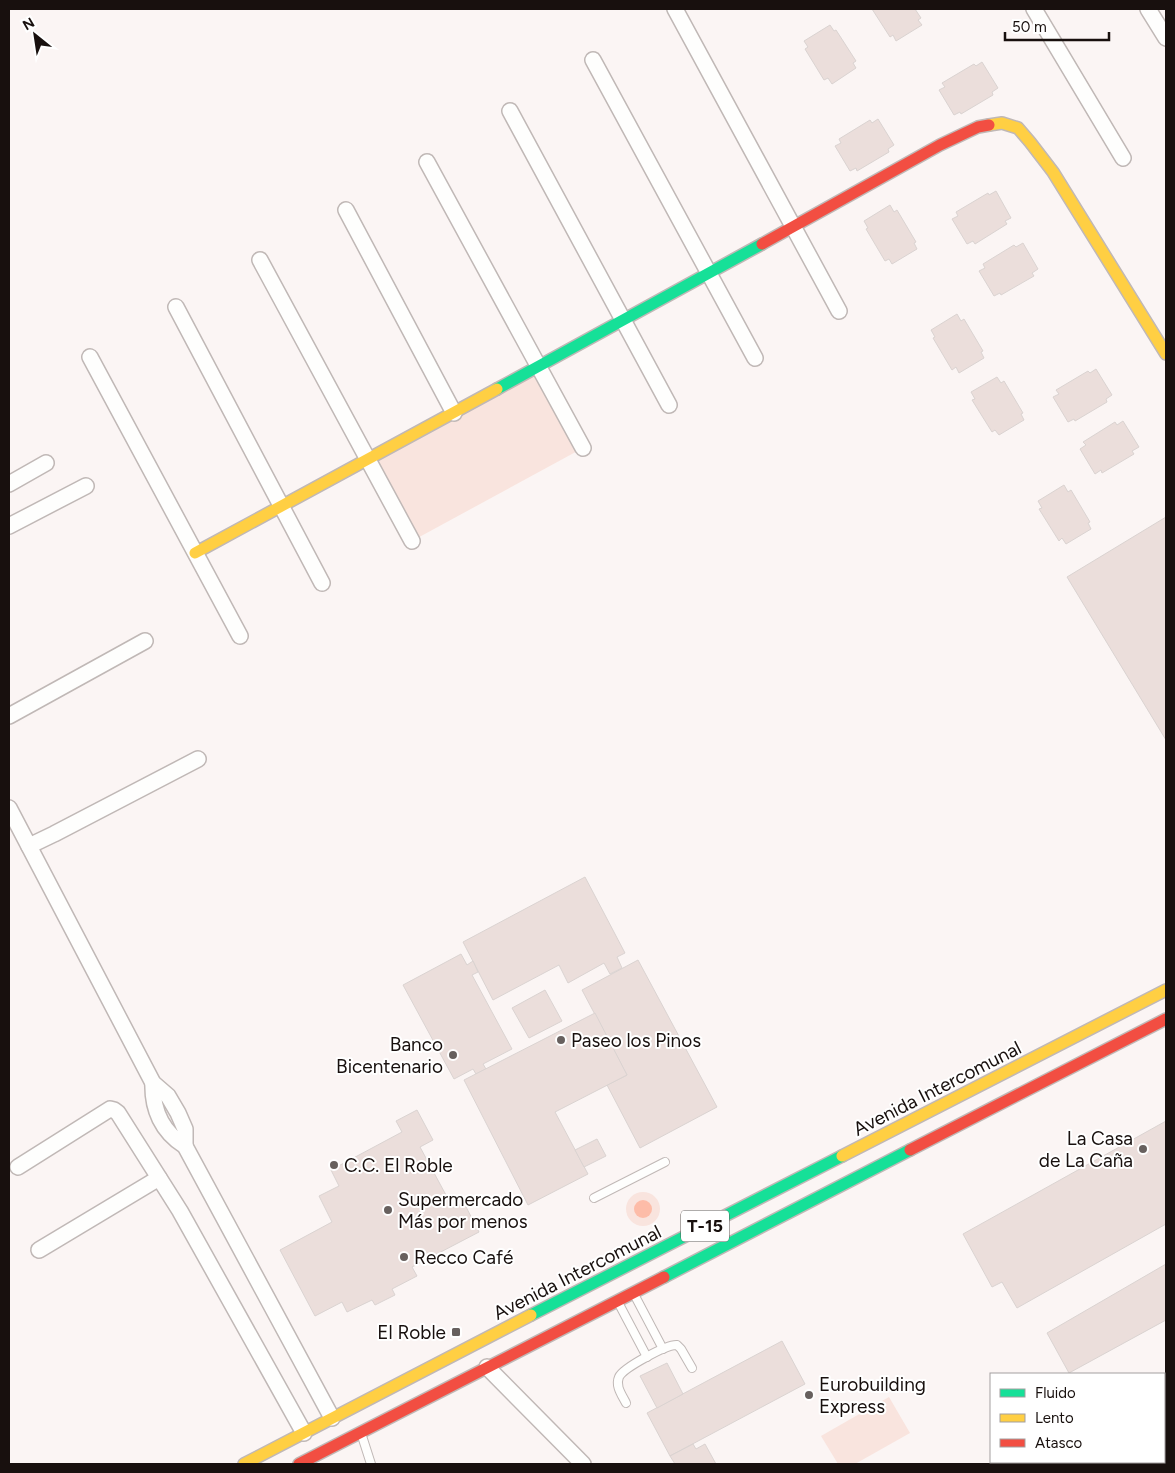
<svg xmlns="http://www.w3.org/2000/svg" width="1175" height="1473" font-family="Figtree,sans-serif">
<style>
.green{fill:#f9e4de}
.water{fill:#fdbca8}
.building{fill:#ebdedb;stroke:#dad3d1}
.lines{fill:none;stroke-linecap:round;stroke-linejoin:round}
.lane-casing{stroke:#c0b8b6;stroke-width:10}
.street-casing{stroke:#c0b8b6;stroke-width:18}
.fast-casing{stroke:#c0b8b6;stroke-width:14}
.slow-casing{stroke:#c0b8b6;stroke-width:14}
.jam-casing{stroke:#c0b8b6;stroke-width:14}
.lane{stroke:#fefefd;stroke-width:8}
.street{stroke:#fefefd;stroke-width:15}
.fast{stroke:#16e098;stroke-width:11}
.slow{stroke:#ffcf43;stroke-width:11}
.jam{stroke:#f24e42;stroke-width:11}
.poi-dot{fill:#67605e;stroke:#fff;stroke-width:2}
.labels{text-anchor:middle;stroke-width:4;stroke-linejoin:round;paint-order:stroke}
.shield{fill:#fff;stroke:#5d5856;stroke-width:1}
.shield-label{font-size:18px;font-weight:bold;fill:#18100e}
.poi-label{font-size:19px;fill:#18100e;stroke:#fff;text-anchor:start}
.street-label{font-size:19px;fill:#18100e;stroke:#fff}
</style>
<rect width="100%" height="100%" fill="#fbf5f4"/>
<g class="green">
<polygon points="538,366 583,448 412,541 367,459"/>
<circle cx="643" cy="1209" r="17"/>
<polygon points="889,1397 910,1433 855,1464 838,1464 821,1436"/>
</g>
<circle class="water" cx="643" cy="1209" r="9"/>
<g class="building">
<polygon points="872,9 915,9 921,18 918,20 922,25 896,41 893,35 890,37"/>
<polygon points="830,25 834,31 836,30 856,61 853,63 856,68 832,84 828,78 824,80 805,49 808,47 804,41"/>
<polygon points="982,62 998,88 992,92 993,95 961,114 960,112 954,115 939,90 945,87 942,83 974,64 976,66"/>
<polygon points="878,119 894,145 888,149 889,152 857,171 856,168 850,171 835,146 841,143 839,139 870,120 872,123"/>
<polygon points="996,191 1011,218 1005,221 1007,224 975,244 973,241 967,244 952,219 958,216 956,212 988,193 989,195"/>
<polygon points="890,205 894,212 897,210 916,242 914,243 917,249 892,264 889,259 885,261 866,229 868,228 864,221"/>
<polygon points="1023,243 1038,269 1032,273 1034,276 1001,295 1000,293 994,296 979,271 985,268 983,264 1014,245 1016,247"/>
<polygon points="957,314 961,321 964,319 983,351 981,352 984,358 959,373 956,367 952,370 933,338 935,337 931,330"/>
<polygon points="1096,369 1112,395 1106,399 1107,402 1075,421 1074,419 1068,422 1053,397 1059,394 1056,390 1088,371 1090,373"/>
<polygon points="997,377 1001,383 1004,381 1023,413 1021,414 1024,420 999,435 995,430 992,432 972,400 975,399 971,392"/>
<polygon points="1123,421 1139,447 1132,451 1134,454 1102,473 1101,470 1095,474 1080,449 1086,445 1083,442 1115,422 1117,425"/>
<polygon points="1064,485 1068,492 1071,490 1090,522 1088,523 1091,529 1066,544 1062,538 1059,541 1039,509 1042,508 1038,501"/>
<polygon points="1166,517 1166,740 1067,577"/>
<polygon points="585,877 625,953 617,957 622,968 610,974 604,963 568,983 559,965 493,1000 463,942"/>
<polygon points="461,954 467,965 473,961 478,972 472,975 512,1049 483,1064 486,1069 476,1074 473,1069 454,1079 403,985"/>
<polygon points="638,960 717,1107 640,1148 607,1085 627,1075 582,990"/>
<polygon points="545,990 562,1021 529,1038 512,1008"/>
<polygon points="595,1013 627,1075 555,1112 588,1174 528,1205 464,1080"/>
<polygon points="417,1110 433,1140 420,1147 453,1208 464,1203 479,1232 412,1267 417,1276 392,1289 395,1295 375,1305 372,1300 347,1312 342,1302 315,1316 280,1250 332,1222 319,1196 339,1186 331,1170 402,1132 396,1121"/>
<polygon points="1166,1121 1166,1224 1017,1308 1002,1282 992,1287 963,1234"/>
<polygon points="597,1139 606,1156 584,1167 575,1150"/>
<polygon points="1166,1264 1166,1320 1069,1373 1047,1333"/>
<polygon points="782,1341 805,1384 670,1456 647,1413"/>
<polygon points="667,1363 683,1394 657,1408 640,1376"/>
<polygon points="693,1444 696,1449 705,1444 716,1464 675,1464 670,1456"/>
</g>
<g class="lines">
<g class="lane-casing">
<g id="lane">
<polyline points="594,1198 665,1162"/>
<polyline points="635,1296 663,1349"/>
<polyline points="619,1304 647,1357"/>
<path d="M626,1403C622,1395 615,1386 619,1377C623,1368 667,1344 677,1345L681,1349L692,1368"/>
<polyline points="362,1436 371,1464"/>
</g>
</g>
<g class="street-casing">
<g id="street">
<polyline points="675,9 839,311"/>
<polyline points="1034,9 1123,158"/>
<polyline points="1148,9 1166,38"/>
<polyline points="593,60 755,358"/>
<polyline points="510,111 669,405"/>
<polyline points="427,162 583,448"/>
<polyline points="346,210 454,413"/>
<polyline points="260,260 412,541"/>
<polyline points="176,307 322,583"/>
<polyline points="90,357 240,636"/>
<polyline points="9,484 46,463"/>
<polyline points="9,526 86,486"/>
<polyline points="9,716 145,641"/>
<polyline points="9,808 153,1083 168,1096 178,1113 185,1129 185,1146"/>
<polyline points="29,846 54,834 198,759"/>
<path d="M153,1083C152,1109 162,1132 185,1146L332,1418"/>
<polyline points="18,1167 110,1109 114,1110 118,1113 180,1211 304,1433"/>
<polyline points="39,1250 159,1178"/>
<polyline points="487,1367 583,1464"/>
</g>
</g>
<g class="fast-casing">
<g id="fast">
<polyline points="497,389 762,244"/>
<polyline points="664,1277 910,1150"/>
<polyline points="531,1315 842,1156"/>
</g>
</g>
<g class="slow-casing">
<g id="slow">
<polyline points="989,125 1002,123 1018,128 1030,142 1053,172 1166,354"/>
<polyline points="195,553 497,389"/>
<polyline points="842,1156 1166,990"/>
<polyline points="244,1464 531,1315"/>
</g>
</g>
<g class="jam-casing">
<g id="jam">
<polyline points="762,244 940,145 978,127 989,125"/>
<polyline points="910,1150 1166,1019"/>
<polyline points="299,1464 664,1277"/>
</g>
</g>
<use href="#lane" class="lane"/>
<use href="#street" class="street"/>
<use href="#fast" class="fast"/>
<use href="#slow" class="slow"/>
<use href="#jam" class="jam"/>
</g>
<g class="poi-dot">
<circle cx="561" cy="1040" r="5"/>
<circle cx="453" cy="1055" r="5"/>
<circle cx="1143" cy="1149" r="5"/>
<circle cx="334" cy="1165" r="5"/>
<circle cx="388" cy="1210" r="5"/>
<circle cx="404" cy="1257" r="5"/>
<rect x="451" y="1327" width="10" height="10" rx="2.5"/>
<circle cx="809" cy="1395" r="5"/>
</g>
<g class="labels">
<rect class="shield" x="681" y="1210.5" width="48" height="31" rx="4"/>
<g class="shield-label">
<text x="705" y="1232">T-15</text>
</g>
<g class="poi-label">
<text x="571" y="1047">Paseo los Pinos</text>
<text x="443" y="1051" text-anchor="end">Banco<tspan x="443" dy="22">Bicentenario</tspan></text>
<text x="1133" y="1145" text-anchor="end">La Casa<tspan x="1133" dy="22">de La Caña</tspan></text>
<text x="344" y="1172">C.C. El Roble</text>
<text x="398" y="1206">Supermercado<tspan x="398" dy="22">Más por menos</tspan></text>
<text x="414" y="1264">Recco Café</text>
<text x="446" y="1339" text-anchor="end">El Roble</text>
<text x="819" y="1391">Eurobuilding<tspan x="819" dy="22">Express</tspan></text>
</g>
<g class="street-label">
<text transform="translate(937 1088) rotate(-27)" y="7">Avenida Intercomunal</text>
<text transform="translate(577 1272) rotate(-27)" y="7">Avenida Intercomunal</text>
</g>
</g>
<rect width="1175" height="1473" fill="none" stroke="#18100e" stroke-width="20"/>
<rect x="990" y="1373" width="175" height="90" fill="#ffffff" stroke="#a39f9f"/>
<rect x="1000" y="1389" width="25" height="8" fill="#16e098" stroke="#a39f9f"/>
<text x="1035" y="1398" font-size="15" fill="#18100e">Fluido</text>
<rect x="1000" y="1414" width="25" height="8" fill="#ffcf43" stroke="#a39f9f"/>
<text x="1035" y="1423" font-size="15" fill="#18100e">Lento</text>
<rect x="1000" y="1439" width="25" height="8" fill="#f24e42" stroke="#a39f9f"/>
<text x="1035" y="1448" font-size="15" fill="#18100e">Atasco</text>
<g transform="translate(35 35) rotate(330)" stroke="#ffffff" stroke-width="4" paint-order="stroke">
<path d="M0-4L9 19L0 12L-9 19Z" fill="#18100e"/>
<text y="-8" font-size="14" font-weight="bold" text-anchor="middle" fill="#18100e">N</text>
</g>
<path d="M1005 32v8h104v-8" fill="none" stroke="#18100e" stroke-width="2.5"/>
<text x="1012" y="32" font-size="15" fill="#18100e" stroke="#ffffff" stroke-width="4" paint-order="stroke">50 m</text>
</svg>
